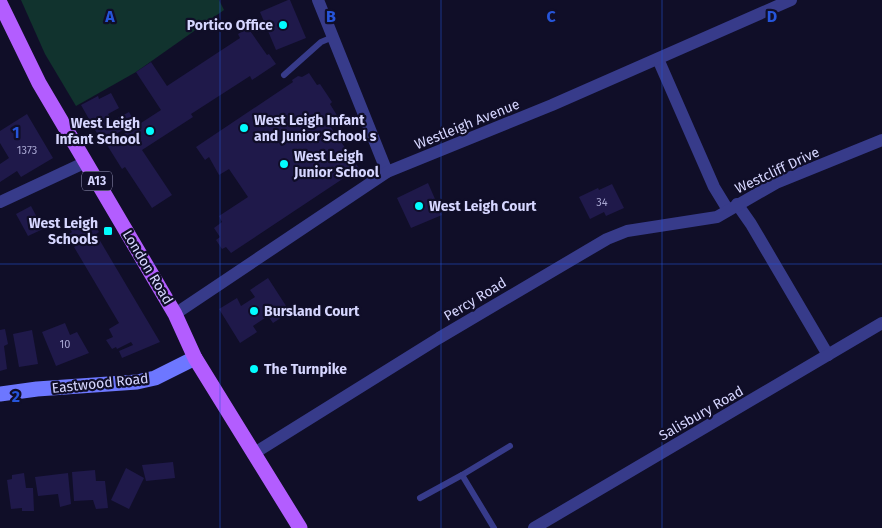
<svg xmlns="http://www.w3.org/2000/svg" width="882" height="528" font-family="'Fira Sans',sans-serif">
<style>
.green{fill:#11332e}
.building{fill:#1f194a}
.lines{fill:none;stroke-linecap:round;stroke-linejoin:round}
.lane{stroke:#373b8a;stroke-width:6}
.street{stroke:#373b8a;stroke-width:12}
.secondary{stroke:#6d77ff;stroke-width:15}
.primary{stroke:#b35dff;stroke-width:15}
.grid{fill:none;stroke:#2655da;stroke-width:1;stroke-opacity:0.55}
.poi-dot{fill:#02fdff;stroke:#100e28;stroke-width:2}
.labels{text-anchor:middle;stroke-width:4.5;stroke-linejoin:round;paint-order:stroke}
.number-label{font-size:11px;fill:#a8a7d2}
.shield{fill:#100e28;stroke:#9b9abe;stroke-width:1}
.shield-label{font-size:12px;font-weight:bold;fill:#d6d6ff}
.poi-label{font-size:14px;font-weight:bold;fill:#d6d6ff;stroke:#100e28;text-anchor:start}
.street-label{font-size:14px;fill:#d6d6ff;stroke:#100e28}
.grid-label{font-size:16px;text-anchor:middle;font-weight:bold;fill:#2655da;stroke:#100e28;stroke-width:4.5;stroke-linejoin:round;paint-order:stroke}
</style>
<rect width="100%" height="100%" fill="#100e28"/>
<polygon class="green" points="21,0 219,0 224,10 136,72 76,106 45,54"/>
<g class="building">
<polygon points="288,0 290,0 306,38 276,50 260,12"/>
<polygon points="248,28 267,55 269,54 276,64 252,80 250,76 191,114 193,117 142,150 172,195 152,208 125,167 122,169 107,145 161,110 136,72 151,62 167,86 240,38 238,34"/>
<polygon points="309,73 317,85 320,84 332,102 330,104 338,117 328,123 359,168 231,253 226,247 222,249 216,240 220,237 214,228 222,222 219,216 248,197 229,169 219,175 209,157 205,160 196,147 293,82 292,80 298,76 302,77"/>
<polygon points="111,93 119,108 108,114 112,121 129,112 135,123 102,142 81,105 98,96 99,99"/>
<polygon points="27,114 53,158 21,177 17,171 0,182 0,164 9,158 0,143 0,131"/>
<polygon points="428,183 442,215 411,228 397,198"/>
<polygon points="612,184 624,208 606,216 604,212 590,219 579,197 598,188 599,190"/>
<polygon points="31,206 43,229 28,236 16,214"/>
<polygon points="90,217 99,232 96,234 160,342 122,358 119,351 133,345 131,342 117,349 116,347 112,349 106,340 113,337 109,329 119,323 74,247 77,245 75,241 66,246 62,239 72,232 70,229"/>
<polygon points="268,278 290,312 273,323 268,316 253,326 257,332 240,343 219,309 237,298 241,306 255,297 250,290"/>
<polygon points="65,323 70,335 77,332 89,353 56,366 42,332"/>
<polygon points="5,329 8,344 4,346 7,369 0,371 0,330"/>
<polygon points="32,330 38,364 19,367 13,334"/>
<polygon points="173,462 175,478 146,481 142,465"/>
<polygon points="126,468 144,478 129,509 111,500"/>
<polygon points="95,470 96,481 105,481 108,508 96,509 93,500 74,501 72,472"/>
<polygon points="24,473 26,488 33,488 34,511 22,511 22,508 11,509 7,480 12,479 12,475"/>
<polygon points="68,473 71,504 60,507 58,494 38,496 35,477"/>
</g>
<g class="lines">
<g class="lane">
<polyline points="284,75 321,42 333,37"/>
<polyline points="462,475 510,446"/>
<polyline points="420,498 462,475 494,528"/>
</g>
<g class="street">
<polyline points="318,0 387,172"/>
<polyline points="658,59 714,187 728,210"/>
<polyline points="0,202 86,162"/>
<polyline points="737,204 751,224 828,355"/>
<polyline points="175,314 387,172 552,105 791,0"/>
<polyline points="253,454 439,338 607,239 627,231 717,217 776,183 882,140"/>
<polyline points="534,528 882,323"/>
</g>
<polyline class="secondary" points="0,394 37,389 137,382 155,378 195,358"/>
<polyline class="primary" points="0,3 39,83 175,314 195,358 300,528"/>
</g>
<path class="grid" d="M220,0V528M441,0V528M662,0V528M0,264H882"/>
<g class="poi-dot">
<circle cx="283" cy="25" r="5"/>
<circle cx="244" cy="128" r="5"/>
<circle cx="150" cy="131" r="5"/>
<circle cx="284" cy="164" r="5"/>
<circle cx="419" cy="206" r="5"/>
<rect x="103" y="226" width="10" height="10" rx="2.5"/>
<circle cx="254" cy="311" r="5"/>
<circle cx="254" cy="369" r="5"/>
</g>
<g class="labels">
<g class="number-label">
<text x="27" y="154">1373</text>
<text x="602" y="206">34</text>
<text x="65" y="348">10</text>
</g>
<rect class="shield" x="82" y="171.5" width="30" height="19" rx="4"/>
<g class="shield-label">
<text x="97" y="185">A13</text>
</g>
<g class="poi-label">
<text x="273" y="30" text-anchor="end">Portico Office</text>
<text x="254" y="125">West Leigh Infant<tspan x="254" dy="16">and Junior School s</tspan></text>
<text x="140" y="128" text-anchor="end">West Leigh<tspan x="140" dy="16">Infant School</tspan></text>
<text x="294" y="161">West Leigh<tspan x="294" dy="16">Junior School</tspan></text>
<text x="429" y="211">West Leigh Court</text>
<text x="98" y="228" text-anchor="end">West Leigh<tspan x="98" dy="16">Schools</tspan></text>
<text x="264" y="316">Bursland Court</text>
<text x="264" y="374">The Turnpike</text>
</g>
<g class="street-label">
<text transform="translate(467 124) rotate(-22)" y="5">Westleigh Avenue</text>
<text transform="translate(777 170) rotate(-25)" y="5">Westcliff Drive</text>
<text transform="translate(148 267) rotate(59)" y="5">London Road</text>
<text transform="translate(475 299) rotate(-31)" y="5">Percy Road</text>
<text transform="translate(100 383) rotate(-6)" y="5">Eastwood Road</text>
<text transform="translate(701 413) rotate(-30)" y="5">Salisbury Road</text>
</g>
</g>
<g class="grid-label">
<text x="110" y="22">A</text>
<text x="331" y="22">B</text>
<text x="551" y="22">C</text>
<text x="772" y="22">D</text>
<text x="16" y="138">1</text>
<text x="16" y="402">2</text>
</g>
</svg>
